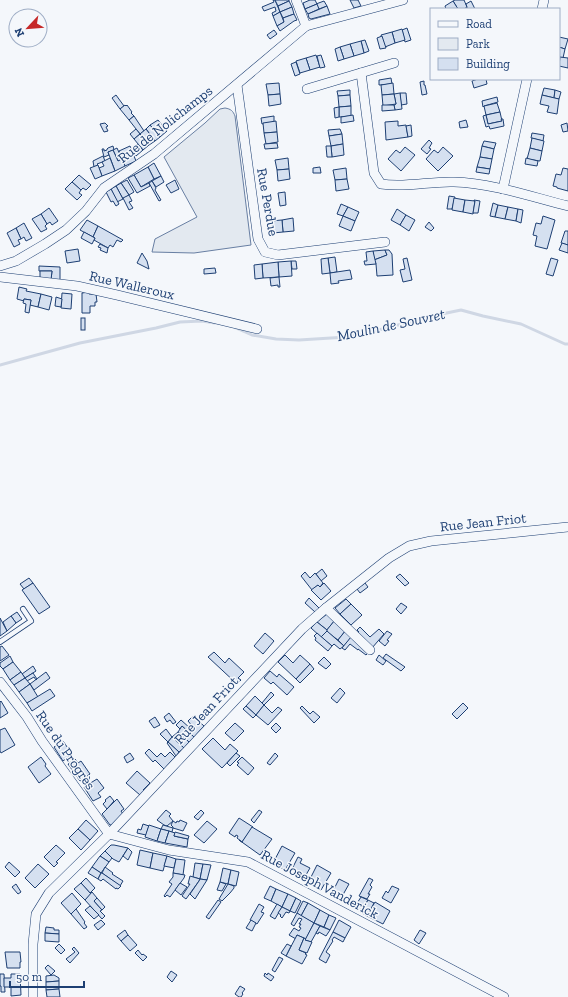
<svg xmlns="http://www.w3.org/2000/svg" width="568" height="997" font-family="'Zilla Slab',serif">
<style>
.green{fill:#e3e9f0;stroke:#687fa3}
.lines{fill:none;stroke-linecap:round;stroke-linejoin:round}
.stream{stroke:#cfd7e4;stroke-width:3}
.building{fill:#d5e0f0;stroke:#1d3f73}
.service-casing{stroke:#1d3f73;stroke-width:6}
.minor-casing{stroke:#1d3f73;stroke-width:10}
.service{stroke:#f4f7fb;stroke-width:4.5}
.minor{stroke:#f4f7fb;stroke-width:9}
.labels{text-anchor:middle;stroke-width:3;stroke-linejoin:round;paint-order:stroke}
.street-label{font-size:14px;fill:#1d3f73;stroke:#f4f7fb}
.water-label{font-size:15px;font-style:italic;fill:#1d3f73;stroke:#f4f7fb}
</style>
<rect width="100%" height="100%" fill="#f4f7fb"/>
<path class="green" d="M225,108C231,109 233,111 235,116L251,245L194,253L152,252L155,239L197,217L164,157L205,123L220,109Z"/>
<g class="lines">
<g class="stream">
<polyline points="236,328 252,335 276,339 299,340 347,337 367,333 437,315 461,310 483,316 521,324 565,344 568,344"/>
<polyline points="0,365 80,343 156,328 180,322 202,321 215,323"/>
</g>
</g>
<g class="building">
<polygon points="273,0 275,0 280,12 273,16 272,13 276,11 275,7 264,11 262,7 274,2"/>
<polygon points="275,0 289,0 289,1 278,6"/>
<polygon points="310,0 315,0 317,4 305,9 303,3"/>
<polygon points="350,0 358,0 361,6 354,8"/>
<polygon points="455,0 464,0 467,7 464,9 458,9 453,1"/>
<polygon points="289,1 292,7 280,12 278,6"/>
<polygon points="324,1 327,6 319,9 316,4"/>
<polygon points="453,1 458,9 446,9 445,6"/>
<polygon points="471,1 475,9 467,9 467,7 466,4"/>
<polygon points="317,4 319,9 308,14 305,9"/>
<polygon points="327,6 330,14 311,19 309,18 308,14"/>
<polygon points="292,7 294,14 283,18 280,12"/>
<polygon points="280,12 284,22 277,26 273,16"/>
<polygon points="294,14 297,20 294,21 280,31 277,26 284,22 283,18"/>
<polygon points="407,28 411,40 405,42 402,30"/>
<polygon points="402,29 405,40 395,43 392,32"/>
<polygon points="274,30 277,34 270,39 267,35"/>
<polygon points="392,32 395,43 385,47 381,35"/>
<polygon points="382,36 386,48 380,49 377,38"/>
<polygon points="559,37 568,39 565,49 559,47"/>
<polygon points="365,40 369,51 364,53 361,41"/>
<polygon points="361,41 364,53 354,56 350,44"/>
<polygon points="350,44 354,56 344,59 340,47"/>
<polygon points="340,47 344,59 338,61 335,49"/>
<polygon points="559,47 565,49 563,58 559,57"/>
<polygon points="316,55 320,67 310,70 306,58"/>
<polygon points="321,55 325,67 320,68 317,56"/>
<polygon points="560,57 568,58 568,68 559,66"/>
<polygon points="306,58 310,70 300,73 296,61"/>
<polygon points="296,62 300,74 295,76 291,64"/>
<polygon points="391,78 392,84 379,85 379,80"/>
<polygon points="478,79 486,79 487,84 474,88 472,81"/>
<polygon points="424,81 424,85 425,85 427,94 422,95 420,82"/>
<polygon points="279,83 280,94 268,95 266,84"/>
<polygon points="393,83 394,94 382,95 381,85"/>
<polygon points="544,88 555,90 554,98 542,95"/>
<polygon points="350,90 350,95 338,96 337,91"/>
<polygon points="555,90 561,92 559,99 554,98"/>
<polygon points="400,93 406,93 407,104 401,105"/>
<polygon points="400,93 402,109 395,110 394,105 396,104 394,94"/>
<polygon points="280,94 281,104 269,106 268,95"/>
<polygon points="394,94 396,104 383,106 382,95"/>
<polygon points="116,95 124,106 120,109 112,98"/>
<polygon points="350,95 351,106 339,107 338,96"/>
<polygon points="542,95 559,99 557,114 547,112 549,106 540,104"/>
<polygon points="497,97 498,102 484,106 483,107 482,101"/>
<polygon points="497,103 500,112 486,115 484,106"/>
<polygon points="125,105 126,106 127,105 132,112 131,113 134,116 129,120 120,109"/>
<polygon points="382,105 394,105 395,110 382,111"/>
<polygon points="351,106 351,116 339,117 339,107"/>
<polygon points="339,107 339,117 335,118 334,108"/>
<polygon points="500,112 502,121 488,124 486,115"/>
<polygon points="353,115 354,121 341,123 341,117"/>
<polygon points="486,115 488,124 502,121 501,119 503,119 504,126 490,129 489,126 486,127 483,116"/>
<polygon points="134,116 144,131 140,134 129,120"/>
<polygon points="274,116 274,122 262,124 261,118"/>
<polygon points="158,120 167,131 160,137 150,125"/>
<polygon points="466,120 468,127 460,128 459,122"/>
<polygon points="276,121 277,132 264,133 263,123"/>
<polygon points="398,121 398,126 406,125 408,137 386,140 385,122"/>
<polygon points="105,123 108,126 106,127 108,131 104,132 100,124"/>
<polygon points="567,123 568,131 563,132 561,125"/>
<polygon points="150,125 160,137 155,141 146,129"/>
<polygon points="411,125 412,136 408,137 406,126"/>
<polygon points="136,129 140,134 134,139 130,134"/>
<polygon points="146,129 155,141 149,145 140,134"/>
<polygon points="340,129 342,134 329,136 328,130"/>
<polygon points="277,132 278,142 266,144 264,133"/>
<polygon points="532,133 544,135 543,141 531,138"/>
<polygon points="140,134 149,145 143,150 134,139"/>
<polygon points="342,134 343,144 331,146 329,136"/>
<polygon points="532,138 544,141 542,151 530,148"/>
<polygon points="429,140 432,143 429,148 431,149 427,154 421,149"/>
<polygon points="484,141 496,143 494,149 482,146"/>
<polygon points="277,143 278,148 265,149 264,144"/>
<polygon points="138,144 143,150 136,156 133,148"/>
<polygon points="343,144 344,155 332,157 331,146"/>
<polygon points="113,146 114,150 108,152 109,155 104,157 102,149 104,149 104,151 107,150 107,149 108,148"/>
<polygon points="130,146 136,161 125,166 119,151"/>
<polygon points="326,146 331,146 332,157 327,157"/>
<polygon points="482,146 494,149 492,159 480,157"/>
<polygon points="405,147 415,155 401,171 388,159 396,150 400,153"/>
<polygon points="443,147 453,156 438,171 426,159 434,150 438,153"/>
<polygon points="117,148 122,159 118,161 113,150"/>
<polygon points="530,148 542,151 540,161 527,159"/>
<polygon points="113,150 118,161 122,159 125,166 115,171 108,152"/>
<polygon points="103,156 105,161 97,164 98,165 94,167 93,161"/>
<polygon points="480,157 492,159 490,169 477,167"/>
<polygon points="110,158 115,171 102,176 99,168 104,166 102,162"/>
<polygon points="288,158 289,169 277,170 275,160"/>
<polygon points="526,158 538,161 537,166 525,164"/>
<polygon points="154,163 161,176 154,179 148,167"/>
<polygon points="98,165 102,176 95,179 90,168"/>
<polygon points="148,167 154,179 141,187 134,175"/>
<polygon points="320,167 321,173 313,173 313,168"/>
<polygon points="477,167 490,169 489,174 476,172"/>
<polygon points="346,168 347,179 335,180 333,170"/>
<polygon points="563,168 568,169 568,191 557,188 557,187 553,186 556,174 561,175"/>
<polygon points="289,169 290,179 278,181 277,170"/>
<polygon points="79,175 91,185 86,190 83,188 81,190 72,182"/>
<polygon points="134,175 141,187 149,183 150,186 137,193 128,178"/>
<polygon points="161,176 164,182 156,187 152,181"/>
<polygon points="347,179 349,189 336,191 335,180"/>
<polygon points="127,180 134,192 129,195 121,183"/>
<polygon points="175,180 179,189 171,193 166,185"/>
<polygon points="152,181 156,188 155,190 161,200 159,201 149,183"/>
<polygon points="72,182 81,190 79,193 82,195 77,200 65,189"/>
<polygon points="121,183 129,195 123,199 116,186"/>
<polygon points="116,186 123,199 117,202 111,189"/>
<polygon points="111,189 119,204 116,206 113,201 111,202 106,192"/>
<polygon points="285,192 286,205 280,206 278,193"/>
<polygon points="129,195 132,201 129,202 133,208 129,210 123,198"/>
<polygon points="449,196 455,197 452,209 447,209"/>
<polygon points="454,198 465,200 463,212 452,210"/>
<polygon points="465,200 475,201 473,214 463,212"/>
<polygon points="474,200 480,201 478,213 473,213 475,201 474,201"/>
<polygon points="493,203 498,205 495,217 490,216"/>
<polygon points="341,204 348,207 343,216 337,214"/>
<polygon points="498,205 508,207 505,219 495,217"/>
<polygon points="348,207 359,212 355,221 343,216"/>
<polygon points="508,207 518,209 516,221 505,219"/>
<polygon points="49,208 58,221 52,225 50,222 47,224 41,214"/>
<polygon points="397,209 406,215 400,225 391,220"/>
<polygon points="518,209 523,210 521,223 516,221"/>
<polygon points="41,214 47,224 45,226 47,229 41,232 32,219"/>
<polygon points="406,215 415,220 409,231 400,225"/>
<polygon points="343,216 355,221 351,231 339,226"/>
<polygon points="543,216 555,220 547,249 535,246 537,236 533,235 536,223 541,224"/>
<polygon points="293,218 294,231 283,232 282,220"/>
<polygon points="87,220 98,226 93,237 80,230"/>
<polygon points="282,220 283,232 273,233 271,221"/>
<polygon points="429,222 434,228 431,231 425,227"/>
<polygon points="24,223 32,238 26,241 24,237 21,239 16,228"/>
<polygon points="98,226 123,240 121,242 117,240 113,247 110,245 108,248 94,240 95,238 93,237"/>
<polygon points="16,228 21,239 18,240 20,244 14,247 7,233"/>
<polygon points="565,231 568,231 568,245 561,243"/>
<polygon points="84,232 95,238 92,244 81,238"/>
<polygon points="562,243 568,245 568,253 559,250"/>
<polygon points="100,244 108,248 107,253 100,250 101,248 98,247"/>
<polygon points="78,249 80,261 67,263 65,251"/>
<polygon points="385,250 387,255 374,260 373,251"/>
<polygon points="385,250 389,250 392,254 393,275 377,276 376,264 374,260 387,255"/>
<polygon points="373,251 376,264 365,265 364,261 367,261 366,252"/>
<polygon points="142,253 147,261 149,269 137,263"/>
<polygon points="335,257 337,272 330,273 328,258"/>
<polygon points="328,258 330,273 322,274 321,259"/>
<polygon points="407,258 412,280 403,282 400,270 405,269 403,259"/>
<polygon points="551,258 558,260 553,276 546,274"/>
<polygon points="291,261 296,261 297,269 292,269"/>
<polygon points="291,261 292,276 279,277 278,262"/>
<polygon points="278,262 279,277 263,278 262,264"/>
<polygon points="262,264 263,278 255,279 254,265"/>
<polygon points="39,266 60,267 60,280 51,280 52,271 39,271"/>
<polygon points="215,268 216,273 204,274 204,269"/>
<polygon points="350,270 352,279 338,281 339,283 331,284 330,273"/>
<polygon points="40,271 52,271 51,280 40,279"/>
<polygon points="279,277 280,287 278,287 278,285 271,286 270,278"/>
<polygon points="19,287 27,289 26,291 41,294 38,307 30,305 31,300 24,299 24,301 17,299"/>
<polygon points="89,292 89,294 96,294 97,302 95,302 95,306 90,306 90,313 82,313 82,293"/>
<polygon points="62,293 72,294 71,309 61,308"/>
<polygon points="41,294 52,297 49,310 38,307"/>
<polygon points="56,297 62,299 61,307 55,306"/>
<polygon points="24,299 31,300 29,313 25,312 26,304 23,303"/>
<rect x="81" y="318" width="4" height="12"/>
<polygon points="322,569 327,576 321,581 316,574"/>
<polygon points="305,572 310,578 315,573 323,583 320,587 318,585 312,590 301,576"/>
<polygon points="400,574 409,583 405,586 396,577"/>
<polygon points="29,578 33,583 24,589 20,584"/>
<polygon points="33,583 50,607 39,614 22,590"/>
<polygon points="324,583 331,591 321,600 311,590 318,585 320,587"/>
<polygon points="365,583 368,587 360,593 357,589"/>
<polygon points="309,598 319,608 315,612 305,603"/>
<polygon points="346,599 351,604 340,614 335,608"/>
<polygon points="401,603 407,607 401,614 396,609"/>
<polygon points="351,604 362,615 351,625 340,614"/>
<polygon points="17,612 22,619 16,623 11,616"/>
<polygon points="327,614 335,620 327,630 317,622"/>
<polygon points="11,616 16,623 7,631 3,622"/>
<polygon points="0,618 7,631 0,636"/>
<polygon points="335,620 346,630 338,640 326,631"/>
<polygon points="317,622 327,630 327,631 321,637 311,628"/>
<polygon points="360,627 370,637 379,629 384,634 372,648 357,634 359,632 357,630"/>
<polygon points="346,630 353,635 344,646 338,640"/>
<polygon points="327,631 344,646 340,649 334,644 332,646 321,637"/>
<polygon points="387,631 392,634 387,640 389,641 385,646 379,641"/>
<polygon points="265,633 274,641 263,654 254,646"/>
<polygon points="317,633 332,646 328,651 315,640 316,638 314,636"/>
<polygon points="351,637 369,652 366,655 358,649 358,650 350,644 345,650 342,648"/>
<polygon points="2,646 9,655 0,661 0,647"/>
<polygon points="214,652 225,663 229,658 244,672 238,678 241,680 237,684 208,657"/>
<polygon points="386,654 405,667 401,671 383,658"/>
<polygon points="285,655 293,663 300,655 310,664 296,679 278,662"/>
<polygon points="379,655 386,661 383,665 376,660"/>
<polygon points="10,656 13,662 3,669 0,666 0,663"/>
<polygon points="324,657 331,664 326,669 318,663"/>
<polygon points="13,662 21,672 10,680 3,669"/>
<polygon points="310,664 314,669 300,683 296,679"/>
<polygon points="33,666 36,671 25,678 22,674"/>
<polygon points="270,671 277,677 279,674 294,687 287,695 273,682 271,684 264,678"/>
<polygon points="21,672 25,678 14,685 10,680"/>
<polygon points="46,672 50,678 34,690 30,684"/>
<polygon points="33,673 37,679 36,680 34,677 27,681 25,678"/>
<polygon points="25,678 30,684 19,692 14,685"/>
<polygon points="30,684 38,697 27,703 19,692"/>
<polygon points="340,688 345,693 337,703 331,698"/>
<polygon points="50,689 55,696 32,711 27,703"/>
<polygon points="271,692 274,695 264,705 262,703"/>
<polygon points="255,696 264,705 256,715 246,706"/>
<polygon points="1,701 8,713 0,718 0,702"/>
<polygon points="463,703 468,708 457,719 452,714"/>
<polygon points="264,705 272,713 278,707 282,710 268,725 256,715"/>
<polygon points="246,706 256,715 253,718 243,709"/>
<polygon points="302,706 310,714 313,711 320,717 314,723 300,708"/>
<polygon points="169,713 176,722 173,724 170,720 167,722 164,717"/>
<polygon points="193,716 204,726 194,737 182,726 180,729 176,725 181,720 191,729 193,727 188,721"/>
<polygon points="155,717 160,725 154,728 149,721"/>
<polygon points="235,723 244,731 234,741 225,733"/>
<polygon points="276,723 281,728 276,733 271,728"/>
<polygon points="182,726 194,737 189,742 178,732"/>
<polygon points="5,728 15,745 1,753 0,751 0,730"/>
<polygon points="166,729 172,737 168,742 160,734"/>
<polygon points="178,732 189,742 184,748 172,737"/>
<polygon points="172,737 184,748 179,752 168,742"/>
<polygon points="213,738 225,750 230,744 238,751 222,768 202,749"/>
<polygon points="63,741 72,754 63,761 54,747"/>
<polygon points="168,742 179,752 176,756 167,743"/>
<polygon points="149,749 157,757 161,753 165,757 170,752 175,757 164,769 155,760 153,762 145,753"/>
<polygon points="130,753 134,759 127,763 124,757"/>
<polygon points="236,753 240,756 230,766 227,763"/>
<polygon points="275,753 278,756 270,765 267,763"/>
<polygon points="41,757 46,764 45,766 51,774 39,783 28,767"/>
<polygon points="242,757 254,768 248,775 237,765 239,763 237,762"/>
<polygon points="75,759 78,763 81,761 90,774 80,781 68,764"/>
<polygon points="137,771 150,783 143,790 144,791 140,795 126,783"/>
<polygon points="97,779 104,788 98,793 101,797 93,801 84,787"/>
<polygon points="110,796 114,801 107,809 103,804 106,801 105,800"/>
<polygon points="117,799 124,809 121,811 123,814 114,825 110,825 102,814"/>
<polygon points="166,810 171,814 169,816 173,821 167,826 164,825 157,820"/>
<polygon points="201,810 204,813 198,820 194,817"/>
<polygon points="259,810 262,812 254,823 251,820"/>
<polygon points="239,818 253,827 242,842 237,838 238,836 236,835 235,837 229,833"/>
<polygon points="86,820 98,831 90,840 78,829"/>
<polygon points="180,820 187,823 183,831 173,828 173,827 171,825 173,821 176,823 177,821 179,822"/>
<polygon points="207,821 217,829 204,843 194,835"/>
<polygon points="143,824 149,826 146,835 137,833 138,829 141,830"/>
<polygon points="149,825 161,829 157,841 145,837"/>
<polygon points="163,825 173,828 172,832 161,829"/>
<polygon points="252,827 272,839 260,855 239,840 242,842"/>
<polygon points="78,829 90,840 81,850 69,838"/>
<polygon points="161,829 169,831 165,843 157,841"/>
<polygon points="169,831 175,833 174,836 188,839 187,847 165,843"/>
<polygon points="175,832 189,836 188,839 174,836"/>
<polygon points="56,845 65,853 56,862 58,863 54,867 44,857"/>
<polygon points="111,845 114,845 128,848 119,862 113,859 105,851"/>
<polygon points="282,846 295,853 285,870 273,863"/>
<polygon points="128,848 132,852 128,860 123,856"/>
<polygon points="140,850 153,853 150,868 137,865"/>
<polygon points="105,851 112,858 109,862 100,856"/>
<polygon points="153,853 167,856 163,871 150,868"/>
<polygon points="100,856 109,862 101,873 92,867"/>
<polygon points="167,856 176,859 174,868 164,866"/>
<polygon points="298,857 302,859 300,863 310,868 303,880 294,875 296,871 292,869"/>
<polygon points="176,859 185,860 183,875 173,873"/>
<polygon points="9,862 20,872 15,877 5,867"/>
<polygon points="195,863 203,864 200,879 193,877"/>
<polygon points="38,864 49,874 35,888 25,878"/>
<polygon points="203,864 211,865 207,880 200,879"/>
<polygon points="317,865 331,873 321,890 308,883"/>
<polygon points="92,867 101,873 98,879 88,873"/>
<polygon points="105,867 113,873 112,874 123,881 120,886 102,873"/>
<polygon points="223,868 231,870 228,884 220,882"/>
<polygon points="231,870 239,872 236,886 228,884"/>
<polygon points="101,873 102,873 121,886 118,889 116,888 116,889 103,879 101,881 98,879"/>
<polygon points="173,873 185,875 184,878 170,897 167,895 165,897 164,896 172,884 169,882 173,877"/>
<polygon points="190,876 200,879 199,881 186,899 182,896 190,884 188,884"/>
<polygon points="86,878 95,888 90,893 81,883"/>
<polygon points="369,878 373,880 370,885 372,887 368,894 370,894 367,899 359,896"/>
<polygon points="200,879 207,880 195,899 190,894 199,881"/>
<polygon points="339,879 349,884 340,900 331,895"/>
<polygon points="220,882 226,884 222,891 217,890"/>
<polygon points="81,883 91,894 85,900 74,889"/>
<polygon points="180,883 187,887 181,895 175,890"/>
<polygon points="16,884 21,892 18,894 12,887"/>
<polygon points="228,884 234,886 234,888 230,893 222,901 219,899"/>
<polygon points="270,886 276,889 271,901 264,898"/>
<polygon points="392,886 399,889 391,903 382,898 386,891 388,893"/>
<polygon points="276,889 288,894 282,907 271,901"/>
<polygon points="92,892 97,898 94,901 102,910 100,911 105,916 102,919 85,900"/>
<polygon points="72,893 81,904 71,914 61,903"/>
<polygon points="288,894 296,898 290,911 282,907"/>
<polygon points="361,897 368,900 361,912 354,908"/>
<polygon points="97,898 105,907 102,910 94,901"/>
<polygon points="296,898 301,901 295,913 290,911"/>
<polygon points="218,900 221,902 209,919 206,917"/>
<polygon points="368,900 374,903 367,916 361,912"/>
<polygon points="303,901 308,903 301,916 297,913"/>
<polygon points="375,902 390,911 383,924 367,916"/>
<polygon points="308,903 320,910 314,923 301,916"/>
<polygon points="259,904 264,907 261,912 264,913 257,924 250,920"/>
<polygon points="277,904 282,907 275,919 270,916"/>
<polygon points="90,906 99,915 94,919 85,910"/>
<polygon points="282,907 290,911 289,913 286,912 282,918 280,916 281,915 278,913"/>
<polygon points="76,909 85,922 84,923 87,927 84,929 71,914"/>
<polygon points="320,910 329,915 324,927 314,923"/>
<polygon points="297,913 314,923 306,939 297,935 296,939 289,935 294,928 299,931 301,928 299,927 301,924 299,924 302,919 299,918 294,926 291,924"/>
<polygon points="329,915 336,918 330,930 324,927"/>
<polygon points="101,920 105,924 98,930 94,925"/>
<polygon points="251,920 256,923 252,931 246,928"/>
<polygon points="339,920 351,927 345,938 333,932"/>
<polygon points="314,923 320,926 311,942 305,940"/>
<polygon points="320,926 330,930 326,936 319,932 318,934 316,933"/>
<polygon points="46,927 54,928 54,930 59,930 59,934 45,933"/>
<polygon points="125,930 128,935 121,941 117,936"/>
<polygon points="420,930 426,933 419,944 414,940"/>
<polygon points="333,932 345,938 343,942 334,937 332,940 333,941 326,952 330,955 326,963 319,959"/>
<polygon points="45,933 59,934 59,942 45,941"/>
<polygon points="128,935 137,945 130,951 121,941"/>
<polygon points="297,935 304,938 299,950 306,953 305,954 307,955 302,964 286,956"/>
<polygon points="304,938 306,939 305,940 312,942 307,953 299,950"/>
<polygon points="59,944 65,950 61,954 55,948"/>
<polygon points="287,944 291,946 286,956 281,953"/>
<polygon points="74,947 79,953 70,963 66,959 75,952 72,949"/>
<polygon points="138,950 142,955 143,954 147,957 143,961 135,953"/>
<polygon points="5,952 20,952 21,962 20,962 20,968 7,968"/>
<polygon points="279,957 283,959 275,972 272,970"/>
<polygon points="48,965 55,971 51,975 45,968"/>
<polygon points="171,971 177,975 172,982 167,977"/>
<polygon points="265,973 267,975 268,973 274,977 271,981 264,976"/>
<polygon points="0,974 4,974 5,992 1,992 1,986 0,986"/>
<polygon points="11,974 20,974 21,995 11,996 11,987 4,987 4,978 11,978"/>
<polygon points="54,975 59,978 59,981 46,982 46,976"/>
<polygon points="59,981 59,989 46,990 46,982"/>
<polygon points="240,986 245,989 242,993 243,994 241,997 239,997 235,994"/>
<polygon points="59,989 60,997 47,997 46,990"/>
</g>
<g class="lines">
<g class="service-casing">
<polyline id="service" points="0,642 31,621 23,609"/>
</g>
<g class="minor-casing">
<g id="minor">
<polyline points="296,0 306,26"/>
<polyline points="542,9 544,0"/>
<path d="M361,73L374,173L381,184C406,188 430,181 454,182C492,183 532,197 568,206"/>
<polyline points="237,85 258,239 265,252 278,255 385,242"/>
<polyline points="307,89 394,63"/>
<polyline points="503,189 527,79"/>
<polyline points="0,266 16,261 45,244 66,230 86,211 104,188 154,154 306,26 403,0"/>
<polyline points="0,277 77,286 117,295 257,329"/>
<polyline points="326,608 370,650"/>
<polyline points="0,682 27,717 42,741 109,834"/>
<polyline points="109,834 169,850 248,862 504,997"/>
<polyline points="33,997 33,944 36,914 49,893 109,834 302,629 326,608 389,558 409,546 431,541 568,527"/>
</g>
</g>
<use href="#service" class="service"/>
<use href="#minor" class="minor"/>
</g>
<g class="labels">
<g class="street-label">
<text transform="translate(165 124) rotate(-38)" y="5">Rue de Nolichamps</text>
<text transform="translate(268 202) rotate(80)" y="5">Rue Perdue</text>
<text transform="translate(132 285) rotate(13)" y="5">Rue Walleroux</text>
<text transform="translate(483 522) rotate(-6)" y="5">Rue Jean Friot</text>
<text transform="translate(206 710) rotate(-47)" y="5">Rue Jean Friot</text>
<text transform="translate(66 750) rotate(55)" y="5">Rue du Progrès</text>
<text transform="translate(320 884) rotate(28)" y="5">Rue Joseph Vanderick</text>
</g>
<g class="water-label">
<text transform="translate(391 325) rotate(-12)" y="5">Moulin de Souvret</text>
</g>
</g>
<rect x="430" y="8" width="130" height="72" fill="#f4f7fb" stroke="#9eadc5"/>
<rect x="438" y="21" width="20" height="6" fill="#f4f7fb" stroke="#9eadc5"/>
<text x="466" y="28" font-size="12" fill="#1d3f73">Road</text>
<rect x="438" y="38" width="20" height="12" fill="#e3e9f0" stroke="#9eadc5"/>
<text x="466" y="48" font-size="12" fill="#1d3f73">Park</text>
<rect x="438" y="58" width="20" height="12" fill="#d5e0f0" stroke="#9eadc5"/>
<text x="466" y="68" font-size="12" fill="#1d3f73">Building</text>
<g transform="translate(28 28) rotate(244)"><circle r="19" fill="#f4f7fb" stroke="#9eadc5"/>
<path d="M0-3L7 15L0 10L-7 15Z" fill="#c62828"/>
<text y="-6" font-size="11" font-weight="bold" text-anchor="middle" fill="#1d3f73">N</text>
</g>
<path d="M10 981v6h74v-6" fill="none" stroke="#1d3f73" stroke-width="2"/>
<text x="16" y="981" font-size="12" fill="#1d3f73" stroke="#f4f7fb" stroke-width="3" paint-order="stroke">50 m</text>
</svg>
